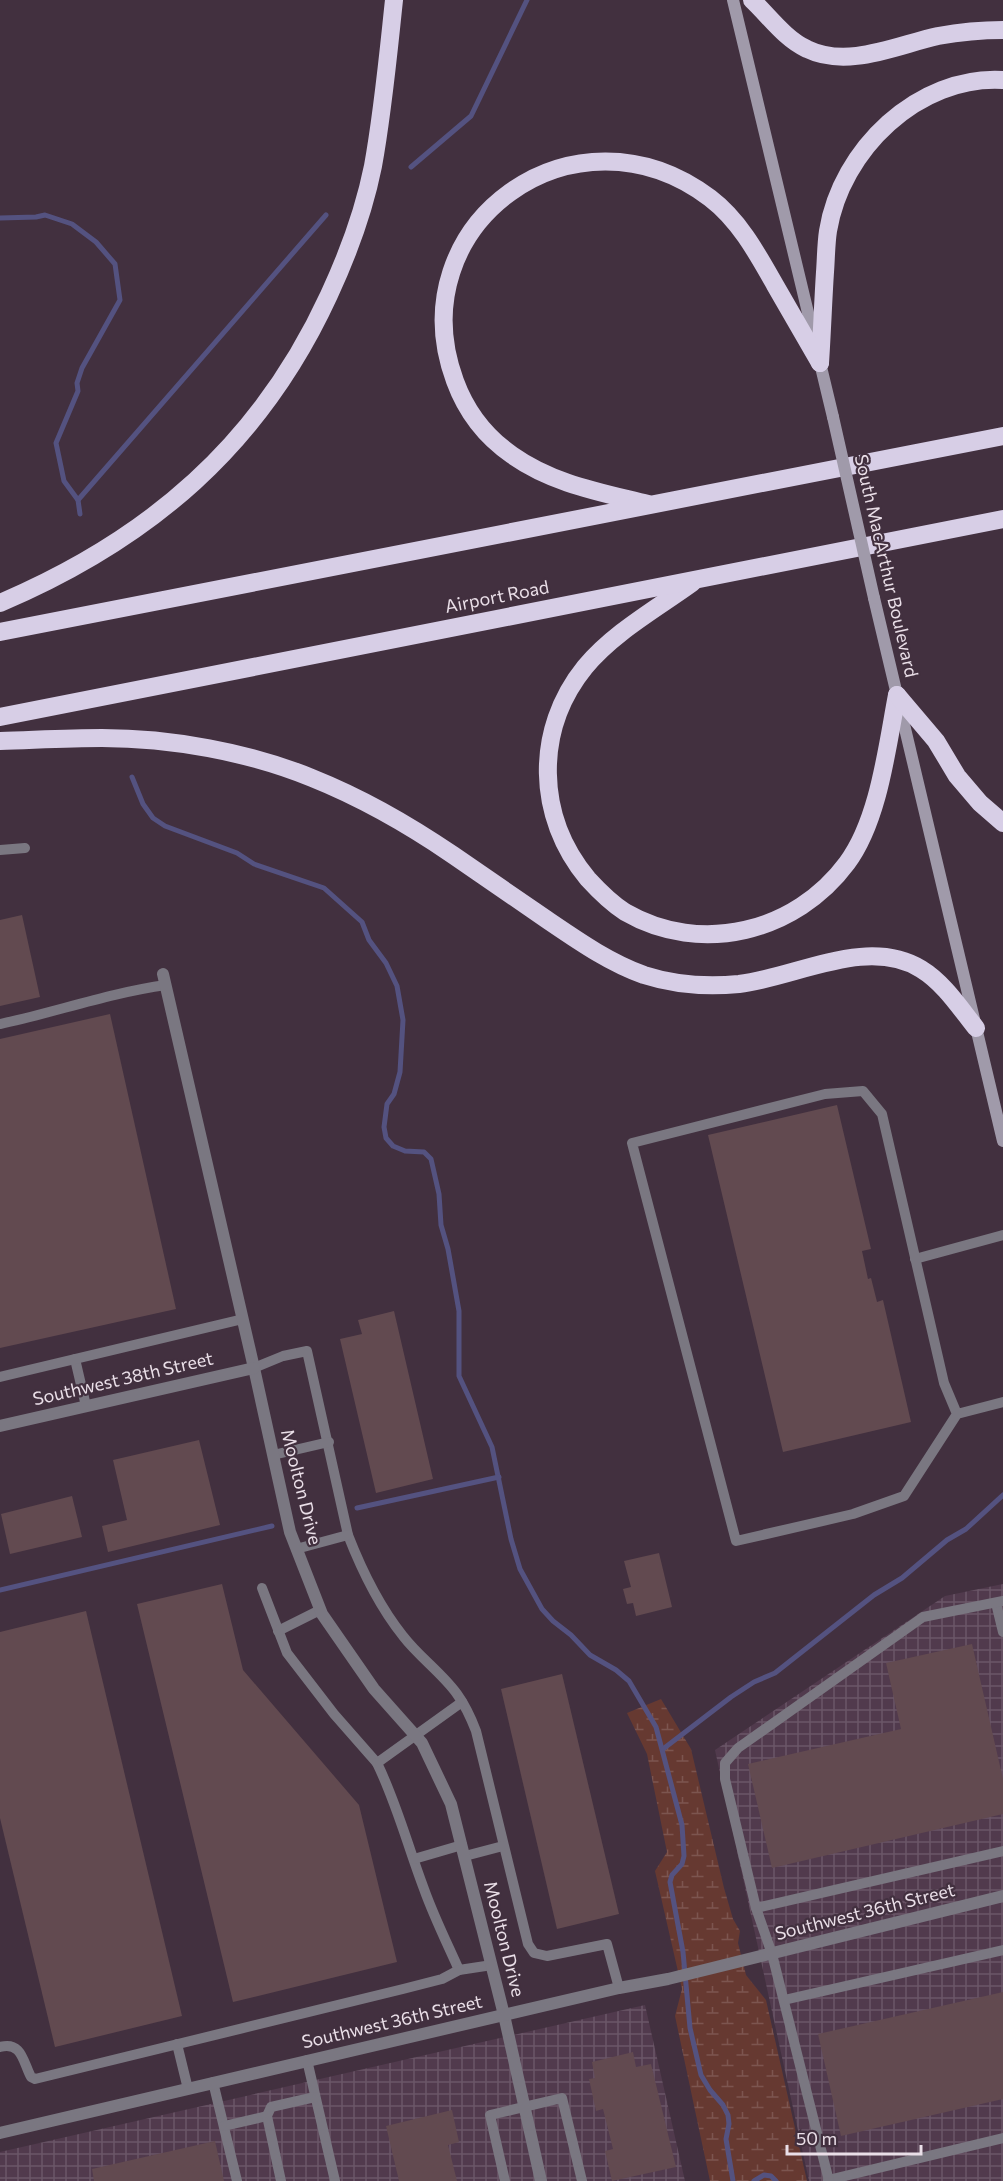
<svg xmlns="http://www.w3.org/2000/svg" width="1003" height="2181" font-family="Commissioner,sans-serif">
<style>
.industrial{fill:url(#industrial-grid)}
.wetland{fill:url(#wetland-marsh)}
.lines{fill:none;stroke-linecap:round;stroke-linejoin:round}
.stream{stroke:#545280;stroke-width:5}
.building{fill:#624a50}
.lane{stroke:#7a7781;stroke-width:10}
.street{stroke:#7a7781;stroke-width:12}
.secondary{stroke:#a09aaa;stroke-width:12}
.highway{stroke:#d7cee6;stroke-width:18}
.secondary-bridge{stroke:#a09aaa;stroke-width:12}
.labels{text-anchor:middle;stroke-width:4.5;stroke-linejoin:round;paint-order:stroke}
.street-label{font-size:18px;fill:#eadfe8;stroke:#42303f}
</style>
<defs>
<pattern id="industrial-grid" width="8" height="8" patternUnits="userSpaceOnUse" patternTransform="scale(1.5)"><rect width="8" height="8" fill="#513a4d"/><path d="M0 4h8M4 0v8" fill="none" stroke="#6a5667"/></pattern>
<pattern id="wetland-marsh" width="20" height="14" patternUnits="userSpaceOnUse" patternTransform="scale(1.5)"><rect width="20" height="14" fill="#663931"/><path d="M1 5h8M5 5V1M11 12h8M15 12V8" fill="none" stroke="#7c554f"/></pattern>
</defs>
<rect width="100%" height="100%" fill="#42303f"/>
<g class="industrial">
<polygon points="1003,1584 1003,2181 809,2181 715,1750 945,1596"/>
<polygon points="645,2005 685,2181 0,2181 0,2152"/>
</g>
<polygon class="wetland" points="661,1699 691,1749 724,1888 733,1919 740,1931 738,1943 746,1975 766,2000 807,2181 710,2181 675,2016 682,1989 655,1871 667,1852 647,1754 627,1713"/>
<g class="lines">
<g class="stream">
<polyline points="411,167 471,116 527,0"/>
<polyline points="0,218 36,217 45,215 72,224 96,242 115,264 120,300 82,368 77,383 78,391 56,443 64,481 78,500 80,514"/>
<polyline points="78,500 326,215"/>
<polyline points="132,777 143,804 153,818 165,826 237,853 254,864 324,888 362,922 369,940 386,963 397,986 403,1020 400,1072 394,1094 387,1104 384,1127 386,1138 393,1146 405,1151 424,1152 431,1159 439,1194 441,1225 448,1249 459,1311 459,1376 492,1447 511,1539 520,1569 542,1609 553,1621 571,1635 590,1655 616,1670 629,1681 656,1727 682,1825 684,1856 682,1864 672,1875 670,1882 683,1952 690,2028 701,2075 710,2090 723,2105 728,2115 729,2124 726,2139 733,2181"/>
<polyline points="357,1508 499,1477"/>
<polyline points="0,1590 272,1526"/>
<polyline points="663,1749 731,1697 754,1682 775,1673 874,1595 902,1578 947,1540 966,1529 1003,1495"/>
<polyline points="754,2181 764,2175 771,2176 776,2181"/>
</g>
</g>
<g class="building">
<polygon points="22,915 40,997 0,1006 0,920"/>
<polygon points="110,1014 176,1309 0,1348 0,1039"/>
<polygon points="837,1105 871,1249 862,1251 868,1279 871,1278 877,1302 883,1300 911,1422 783,1452 708,1135"/>
<polygon points="394,1311 433,1479 376,1493 340,1339 362,1334 358,1320"/>
<polygon points="199,1440 220,1525 108,1552 102,1526 127,1520 113,1460"/>
<polygon points="72,1496 82,1537 10,1554 1,1514"/>
<polygon points="659,1553 672,1607 636,1616 633,1603 627,1604 623,1589 631,1587 624,1561"/>
<polygon points="222,1584 243,1670 359,1805 397,1962 233,2002 137,1604"/>
<polygon points="86,1611 182,2016 55,2047 0,1818 0,1632"/>
<polygon points="972,1644 1003,1779 1003,1814 772,1868 748,1764 901,1729 886,1663"/>
<polygon points="562,1674 619,1914 557,1929 501,1689"/>
<polygon points="1003,1992 1003,2099 841,2136 818,2034"/>
<polygon points="633,2052 636,2067 651,2064 676,2167 612,2181 605,2151 613,2149 603,2109 596,2111 589,2079 595,2078 592,2062"/>
<polygon points="452,2110 459,2142 448,2145 457,2181 399,2181 386,2126"/>
<polygon points="215,2141 224,2181 94,2181 92,2169"/>
</g>
<g class="lines">
<g class="lane">
<polyline points="0,850 25,848"/>
<path d="M0,1024C56,1012 109,993 166,985"/>
<polyline points="915,1259 1003,1235"/>
<polyline points="75,1359 86,1406"/>
<path d="M254,1368L283,1356L307,1351L348,1535C362,1571 379,1606 403,1636C419,1657 442,1673 457,1694C465,1705 471,1718 476,1731L528,1944L534,1953L547,1956L607,1944L619,1988"/>
<polyline points="0,1377 243,1319"/>
<polyline points="957,1414 944,1383 882,1114 863,1091 825,1094 632,1143 736,1541 853,1514 904,1496 957,1414 1003,1402"/>
<polyline points="273,1455 329,1442"/>
<polyline points="296,1549 348,1535"/>
<polyline points="262,1588 287,1653 334,1714 377,1763 462,1702"/>
<polyline points="996,1603 1003,1632"/>
<polyline points="278,1631 320,1610"/>
<path d="M377,1763C397,1804 408,1847 424,1889C434,1917 447,1943 459,1970L492,1965"/>
<polyline points="465,1856 503,1846"/>
<polyline points="414,1859 462,1845"/>
<polyline points="756,1908 1003,1851"/>
<polyline points="784,2000 1003,1950"/>
<polyline points="177,2044 188,2089"/>
<path d="M0,2047C22,2041 23,2062 31,2077L35,2079L403,1989L442,1979L459,1970"/>
<polyline points="307,2060 335,2181"/>
<polyline points="213,2082 237,2181"/>
<polyline points="224,2126 267,2116"/>
<polyline points="828,2180 1003,2138"/>
<polyline points="281,2181 267,2116 271,2107 315,2097"/>
<polyline points="505,2181 490,2115 562,2098 582,2181"/>
<polyline points="829,2181 772,1954 756,1908 725,1779 725,1763 738,1748 923,1617 1003,1601"/>
</g>
<g class="street">
<polyline points="163,974 254,1368 290,1532 322,1614 374,1689 422,1743 451,1804 504,2015 541,2181"/>
<polyline points="0,1426 254,1368"/>
<polyline points="0,2133 619,1988 668,1979 1003,1896"/>
</g>
<g class="secondary">
<polyline points="733,0 833,417"/>
<polyline points="874,598 1003,1141"/>
</g>
<g class="highway">
<path d="M752,0C769,16 785,39 807,49C848,69 897,45 938,36C960,32 981,30 1003,30"/>
<path d="M820,363C822,333 823,303 825,272C826,259 826,244 828,231C841,150 918,75 1003,80"/>
<path d="M648,504C600,492 553,484 512,455C486,437 466,411 455,381C397,224 575,96 710,198C739,220 757,253 775,285C790,311 805,337 820,363"/>
<path d="M692,583C656,609 613,633 585,667C534,730 536,817 588,879C599,891 611,903 625,912C701,956 796,932 847,863C879,820 887,747 897,695"/>
<path d="M0,603C150,539 260,445 329,295C348,254 364,211 373,166C383,111 388,56 394,0"/>
<polyline points="0,632 1003,436"/>
<polyline points="897,695 936,741 957,776 980,803 1003,823"/>
<polyline points="0,717 1003,519"/>
<path d="M0,741C34,740 68,738 102,738C170,738 249,752 312,778C362,798 409,825 453,855C484,876 515,898 546,919C577,940 608,962 644,975C675,985 707,987 739,984C797,977 867,936 921,969C944,983 960,1008 976,1028"/>
</g>
<polyline class="secondary-bridge" points="833,417 874,598"/>
</g>
<g class="labels">
<g class="street-label">
<text transform="translate(886 566) rotate(77)" y="6">South MacArthur Boulevard</text>
<text transform="translate(497 597) rotate(-11)" y="6">Airport Road</text>
<text transform="translate(123 1379) rotate(-13)" y="6">Southwest 38th Street</text>
<text transform="translate(301 1487) rotate(76)" y="6">Moolton Drive</text>
<text transform="translate(865 1912) rotate(-14)" y="6">Southwest 36th Street</text>
<text transform="translate(504 1939) rotate(76)" y="6">Moolton Drive</text>
<text transform="translate(392 2022) rotate(-13)" y="6">Southwest 36th Street</text>
</g>
</g>
<path d="M787 2145v9h134v-9" fill="none" stroke="#eadfe8" stroke-width="3"/>
<text x="796" y="2145" font-size="18" fill="#eadfe8" stroke="#42303f" stroke-width="4.5" paint-order="stroke">50 m</text>
</svg>
